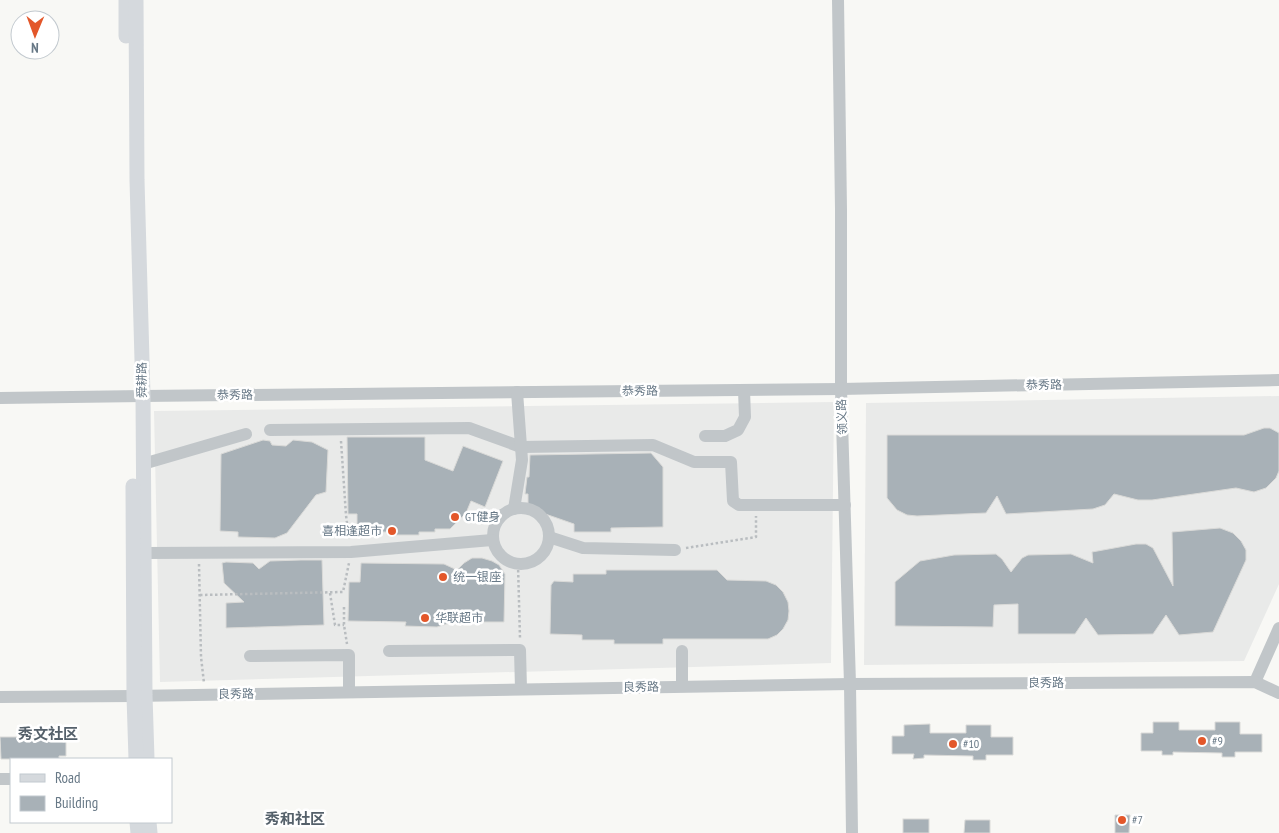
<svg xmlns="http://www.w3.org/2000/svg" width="1279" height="833" font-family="'PT Sans Narrow','Noto Sans SC',sans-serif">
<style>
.built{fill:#e9eae9}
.building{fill:#a8b1b7;stroke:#dadad8}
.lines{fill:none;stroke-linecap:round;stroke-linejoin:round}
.path{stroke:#b9bdc0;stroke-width:2.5;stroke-dasharray:2.5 2.5;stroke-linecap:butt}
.minor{stroke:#c1c6c9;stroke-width:12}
.major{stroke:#d5d9dd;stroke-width:15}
.poi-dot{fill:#e3572a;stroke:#fff;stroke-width:2}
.labels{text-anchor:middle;stroke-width:5;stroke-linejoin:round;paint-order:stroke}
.street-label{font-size:12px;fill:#677886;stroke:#fff}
.poi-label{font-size:12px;fill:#677886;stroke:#fff;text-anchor:start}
.quarter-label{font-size:15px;font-weight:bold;fill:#55616b;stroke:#fff}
</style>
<rect width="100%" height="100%" fill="#f8f8f5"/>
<g class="built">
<polygon points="1279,396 1279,584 1244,661 864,665 866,403"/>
<polygon points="834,402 831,663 160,682 154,411"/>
</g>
<g class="building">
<polygon points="1264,428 1270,428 1279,433 1279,471 1276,478 1266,488 1254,492 1236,488 1152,500 1138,500 1114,494 1105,505 1093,509 1006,514 997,496 986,513 917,516 907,515 897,510 887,498 887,435 1244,435"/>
<polygon points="347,437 425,437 425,460 453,471 463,446 503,461 485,507 471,501 466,513 450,529 435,529 435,532 419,532 419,535 389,535 389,532 357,532 357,514 348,514"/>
<polygon points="263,440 270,441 272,445 286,446 293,440 312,442 328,450 326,492 316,495 287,533 275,538 238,537 238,532 220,531 221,454"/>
<polygon points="651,453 663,467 663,527 611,528 611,532 574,532 574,524 528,508 528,494 525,494 527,477 529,477 530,455"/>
<polygon points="1220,528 1233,533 1241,541 1246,550 1246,560 1213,632 1179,635 1166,615 1153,634 1098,635 1086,618 1075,634 1018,634 1018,604 994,605 993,627 895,626 895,582 920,561 954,555 996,554 1002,559 1011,572 1022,558 1028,555 1071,554 1093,563 1092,552 1136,544 1146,544 1153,548 1173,586 1172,532"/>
<polygon points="472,558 482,558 492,561 499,565 505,574 504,622 453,622 437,627 405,626 406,622 348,621 349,582 360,582 361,563 444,564 457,570 464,563"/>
<polygon points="301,560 322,560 324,625 226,628 226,603 244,602 224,583 222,563 226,562 253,563 259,569 270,561"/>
<polygon points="606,570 717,570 727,580 766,581 776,585 783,592 788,602 789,611 788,620 783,629 777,635 768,639 663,639 663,644 614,644 614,640 582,640 582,635 550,634 551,585 554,581 573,582 573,574 606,574"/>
<polygon points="1153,722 1179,722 1179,730 1215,730 1215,722 1240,722 1240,734 1262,734 1262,752 1235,752 1235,757 1222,757 1222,753 1173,752 1173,755 1162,755 1162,751 1141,751 1141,733 1153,733"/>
<polygon points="930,724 930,733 966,733 966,725 991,725 991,737 1013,737 1013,755 986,755 986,760 973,760 973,756 924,755 924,758 913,759 914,754 892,754 892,736 904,736 904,725"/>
<polygon points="28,733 49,734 49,736 66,736 66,756 59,756 59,759 1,759 0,737 28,737"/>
<polygon points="1115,815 1130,815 1129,833 1115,833"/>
<rect x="903" y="819" width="26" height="14"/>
<polygon points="965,820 990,820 990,833 964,833"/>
</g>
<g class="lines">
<g class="path">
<polyline points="341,441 346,515 349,540"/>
<polyline points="686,548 756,537 756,516"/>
<polyline points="199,564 201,657 204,683"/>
<polyline points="518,565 520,638"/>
<polyline points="330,593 335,625 344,625"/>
<polyline points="200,595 343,592 349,563"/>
<polyline points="344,607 344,625 347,644"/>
</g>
<g class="minor">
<polyline points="838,0 841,209 841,389 850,684 852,833"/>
<polyline points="0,398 143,396 841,389 1279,380"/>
<polyline points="270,430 469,428 521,447 653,445 694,462 731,462 733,501 739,505 845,505"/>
<polyline points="705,436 725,436 738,430 745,417 744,390"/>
<polyline points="143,464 246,434"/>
<circle cx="521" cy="536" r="28"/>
<polyline points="514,509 522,460 517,392"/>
<polyline points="549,537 583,548 675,550"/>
<polyline points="144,553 351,552 492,540"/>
<polyline points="389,651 520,650 521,689"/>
<polyline points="682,651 682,686"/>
<polyline points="250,656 349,655 349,692"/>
<polyline points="1255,682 1279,628"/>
<polyline points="0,697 134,696 850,684 1255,682 1279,693"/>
<polyline points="0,779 11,779"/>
</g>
<g class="major">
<polyline points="126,0 126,36"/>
<polyline points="136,0 137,180 143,396 145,695 147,759"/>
<polyline points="133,486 134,696 136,759"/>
<polyline points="137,822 138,833"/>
<polyline points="149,822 150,833"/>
</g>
</g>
<g class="poi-dot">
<circle cx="455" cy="517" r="5"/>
<circle cx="392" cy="531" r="5"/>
<circle cx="443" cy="577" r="5"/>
<circle cx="425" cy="618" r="5"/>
<circle cx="1202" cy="741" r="5"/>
<circle cx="953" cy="744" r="5"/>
<circle cx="1122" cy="820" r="5"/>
</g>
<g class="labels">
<g class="street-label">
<text transform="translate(142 380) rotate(-91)" y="4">舜耕路</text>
<text transform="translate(1044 385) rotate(-1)" y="4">恭秀路</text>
<text transform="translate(640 391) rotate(-1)" y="4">恭秀路</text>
<text transform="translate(235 395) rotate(-1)" y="4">恭秀路</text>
<text transform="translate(842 417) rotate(-92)" y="4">领义路</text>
<text x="1046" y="687">良秀路</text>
<text transform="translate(641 687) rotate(-1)" y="4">良秀路</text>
<text transform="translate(236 694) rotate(-1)" y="4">良秀路</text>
</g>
<g class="poi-label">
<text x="465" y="521">GT健身</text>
<text x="382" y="535" text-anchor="end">喜相逢超市</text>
<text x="453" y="581">统一银座</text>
<text x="435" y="622">华联超市</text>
<text x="1212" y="745">#9</text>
<text x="963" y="748">#10</text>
<text x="1132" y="824">#7</text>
</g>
<g class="quarter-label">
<text x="48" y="739">秀文社区</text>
<text x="295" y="824">秀和社区</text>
</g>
</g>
<rect x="10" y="758" width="162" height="65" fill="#ffffff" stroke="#c2c9cf"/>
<rect x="20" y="774" width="25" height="8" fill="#d5d9dd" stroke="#c2c9cf"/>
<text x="55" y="783" font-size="15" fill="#677886">Road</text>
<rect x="20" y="796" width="25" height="15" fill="#a8b1b7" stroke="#c2c9cf"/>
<text x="55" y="808" font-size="15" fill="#677886">Building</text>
<g transform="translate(35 35) rotate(181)"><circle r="24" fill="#ffffff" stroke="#c2c9cf"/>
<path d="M0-4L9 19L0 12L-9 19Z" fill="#e3572a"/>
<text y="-8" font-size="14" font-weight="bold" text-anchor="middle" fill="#677886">N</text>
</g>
</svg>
